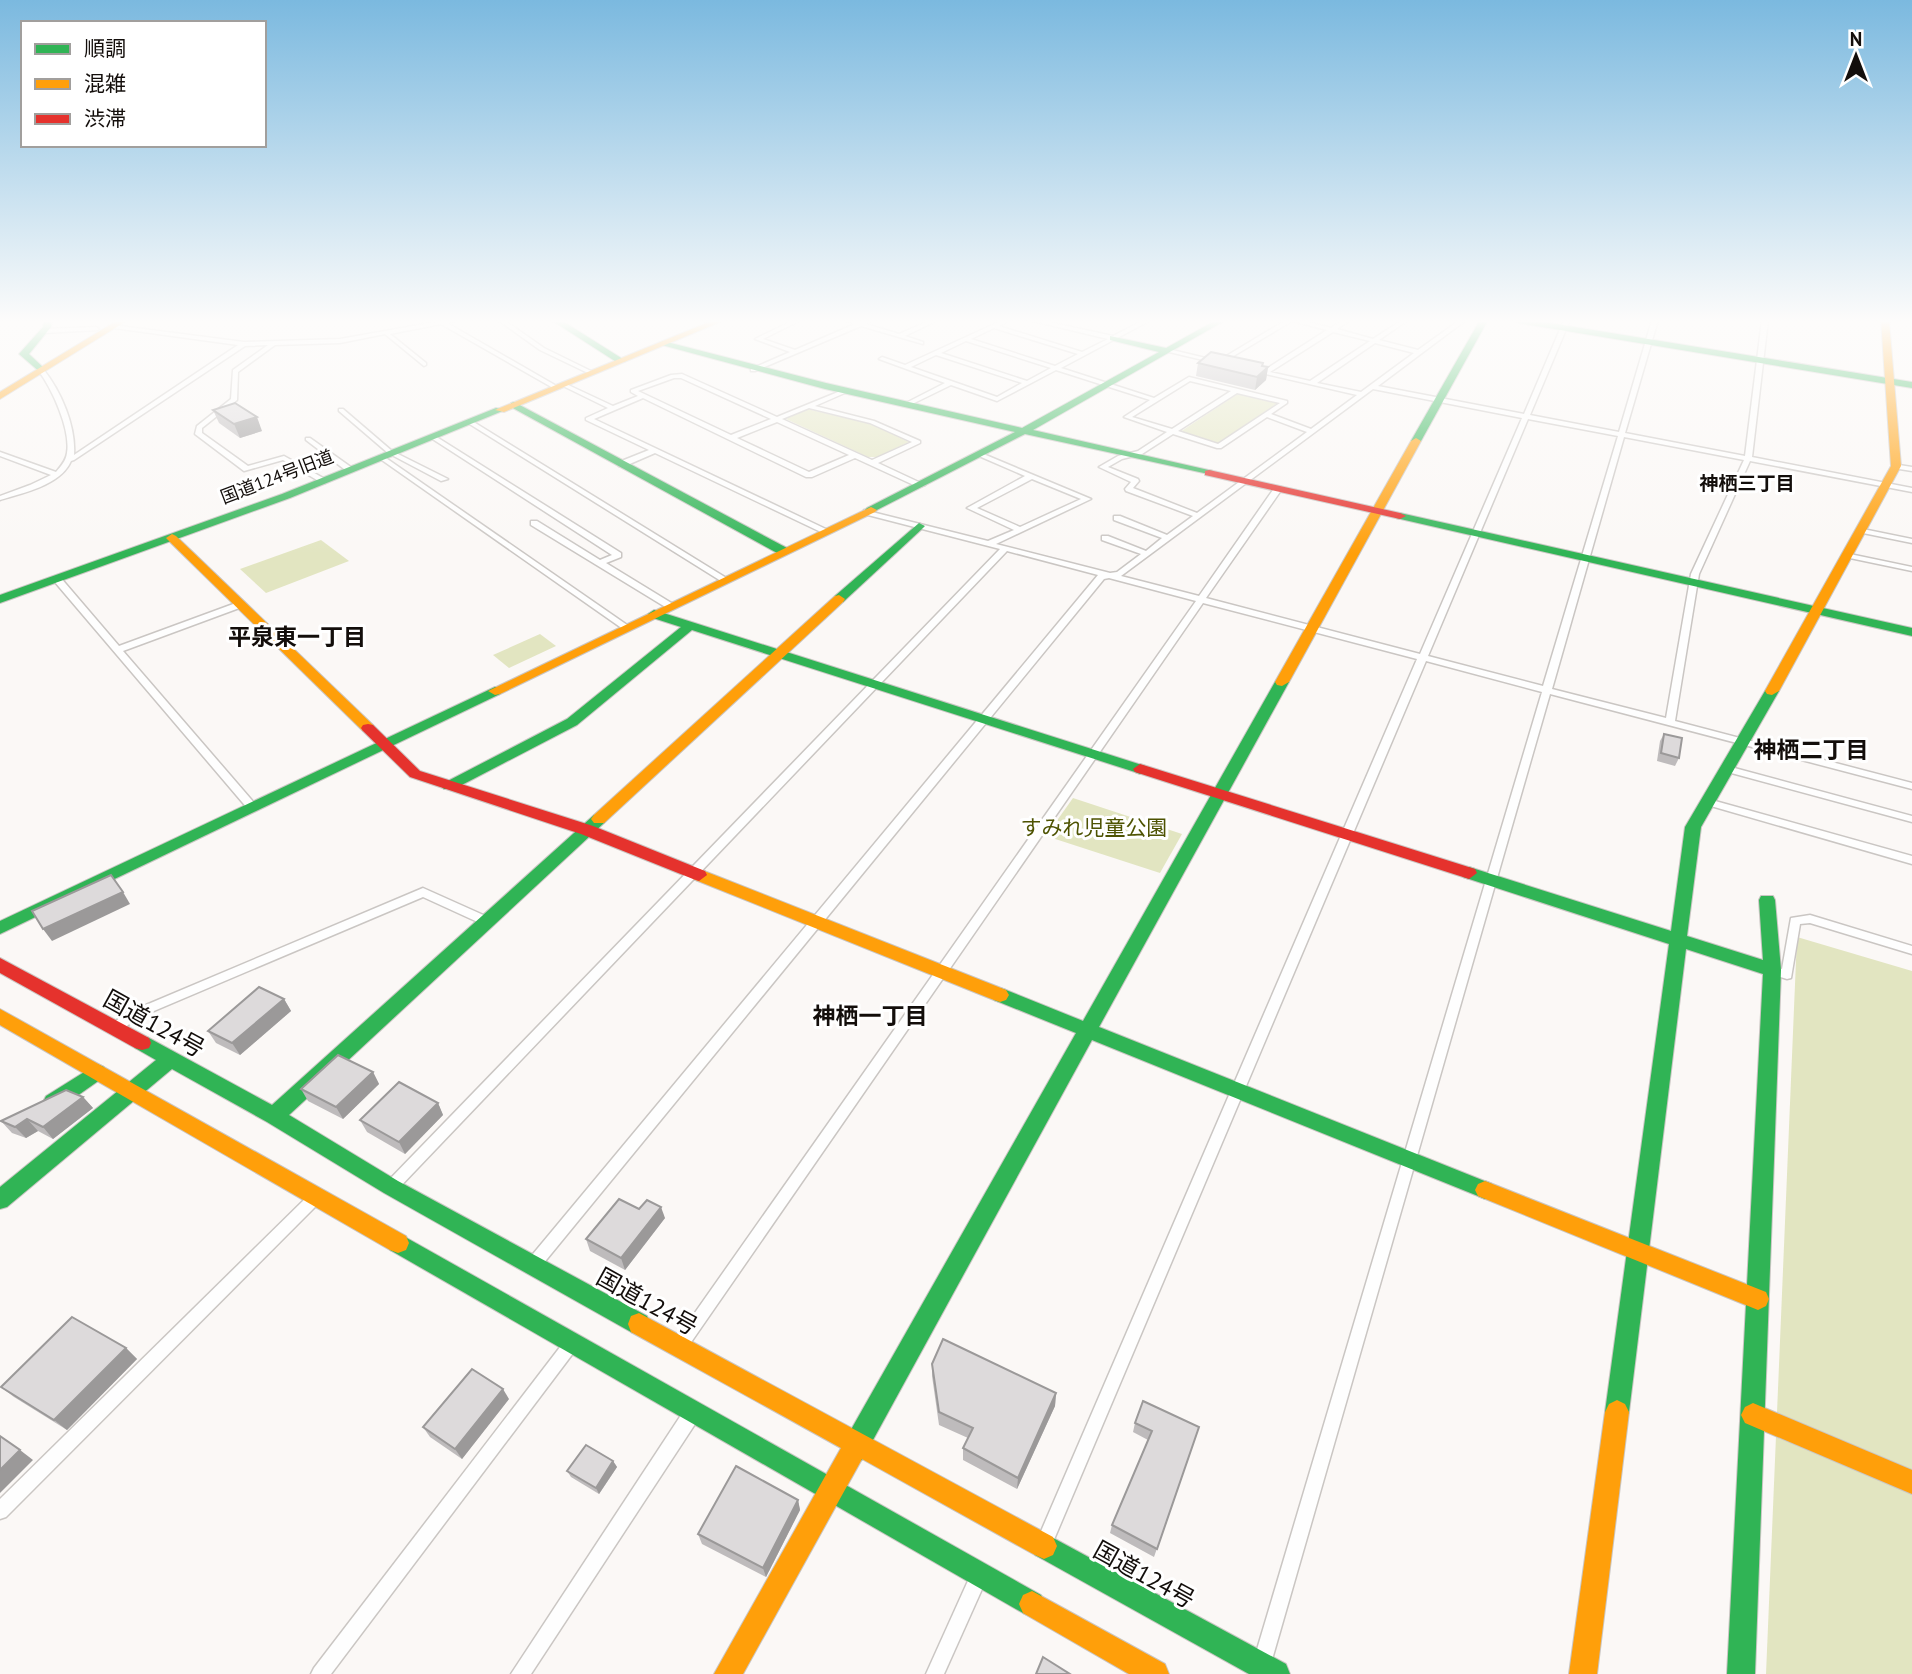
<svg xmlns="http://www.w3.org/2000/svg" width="1912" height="1674" font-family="'PT Sans','Noto Sans JP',sans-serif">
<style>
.green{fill:#e2e5c1}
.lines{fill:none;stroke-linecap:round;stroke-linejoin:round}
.street-casing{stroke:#cac6c3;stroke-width:3}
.fast-casing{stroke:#cac6c3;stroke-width:2}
.slow-casing{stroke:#cac6c3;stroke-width:2}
.jam-casing{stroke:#cac6c3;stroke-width:2}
.street{fill:#fefefe;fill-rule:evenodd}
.fast{fill:#30b455;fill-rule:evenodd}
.slow{fill:#ff9f0a;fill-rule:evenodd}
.jam{fill:#e5322d;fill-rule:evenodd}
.wall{fill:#bebbbc}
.shaded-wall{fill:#9b9999}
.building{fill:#dddadb;stroke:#9b9999;stroke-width:2}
.labels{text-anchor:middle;stroke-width:6;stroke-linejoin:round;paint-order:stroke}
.far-street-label{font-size:18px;fill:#130e0b;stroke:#fff}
.far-neighbourhood-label{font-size:19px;font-weight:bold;fill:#130e0b;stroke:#fff}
.park-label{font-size:21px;fill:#4e5302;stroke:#fff}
.neighbourhood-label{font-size:23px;font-weight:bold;fill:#130e0b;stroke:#fff}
.near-street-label{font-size:24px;fill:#130e0b;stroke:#fff}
</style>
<rect width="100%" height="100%" fill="#fbf8f6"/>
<g class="green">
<polygon points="1239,393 1279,402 1218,445 1180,432"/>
<polygon points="807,409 872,424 909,442 877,457 868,457 786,419"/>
<polygon points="321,540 349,561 266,593 240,569"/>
<polygon points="540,634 556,646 509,668 493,655"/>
<polygon points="1073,798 1182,834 1160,873 1046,836"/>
<polygon points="1797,937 1912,971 1912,1674 1766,1674"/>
</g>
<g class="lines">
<g class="street-casing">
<g id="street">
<path d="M447,320H458L447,323L560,388L555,389L441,324L390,334L426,363V365L424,366L385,334L340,343L275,345L238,372L237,400L202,428V433L248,466L284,456L325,479V483H322L283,460L244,471L195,434L197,426L231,399L233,370L268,345L245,346L74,460L71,461C61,485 23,493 0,500V496L30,485L51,475L0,456V452L56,472C61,466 66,461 67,453C71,430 52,388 38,370L39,369H43C61,391 76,426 74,455L238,345L114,328L112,327V325L244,342L340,339Z"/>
<polygon points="498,320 504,320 544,348 595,373 590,374 540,350"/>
<polygon points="794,320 801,320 763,339 795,350 855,324 845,320 860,322 873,320 866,324 899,334 931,320 938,320 905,336 923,342 923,344 861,326 755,371 751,371 751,369 790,352 755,339"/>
<path d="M1003,320H1010L999,326L1082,352L1108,339L1029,320H1039L1113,336L1144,320H1151L1061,368L1154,398L1189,377L1287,401V403L1271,414L1311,429L1357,395L1253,371L1256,369L1263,371L1327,330L1292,321L1220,364L1165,351L1168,349L1218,361L1286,320H1300L1331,328L1343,320H1350L1337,329L1373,339L1402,320H1408L1379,340L1418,350L1460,320H1466L1378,386L1524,414L1564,320H1570L1530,415L1619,432L1652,320H1658L1625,433L1745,456L1762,320H1768L1752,457L1912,488V492L1750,461L1699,574L1675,721L1912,783V789L1550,694L1271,1663L1268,1669L1262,1672L1256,1669L1253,1663L1542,692L1426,661L1050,1549L1044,1551L1038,1549L1036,1543L1417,659L1203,603L685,1351L680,1353L675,1351L672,1346L675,1341L1196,601L1109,578L1104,579L538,1270L533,1272L528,1270L526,1265L528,1260L1098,575L1007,551L396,1191L391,1193L386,1191L384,1187L386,1183L1000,549L864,514V510L988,541L1014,530L967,508L1025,476L979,456L977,455L981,453L1091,499L996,544L1110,573L1117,572L1141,554L1102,540V536H1108L1146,551L1162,538L1114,520V516H1120L1167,535L1193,516L1126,491L1125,489L1131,482L1099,467L1118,456L1138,451L1167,432L1124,417L1150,400L1056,370L997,401L951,385L908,406L905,404L906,403L945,383L879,359L882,357L905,365ZM994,328L1078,354L1055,366L971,339ZM1333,332L1370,341L1310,381L1270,372ZM966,341L1051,368L1027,381L941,353ZM1375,343L1414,353L1361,392L1317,383ZM936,355L1022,383L997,397L911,367ZM1190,381L1231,391L1172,429L1132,417ZM1373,389L1522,418L1420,654L1206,598L1282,489L1281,487H1275L1199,596L1121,576ZM1237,393L1280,403L1218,444L1178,431ZM1267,417L1307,432L1197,513L1133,488L1139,481L1138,479L1108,467L1122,459L1142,454L1173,434L1217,448H1221ZM1528,419L1618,436L1543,686L1428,656ZM1624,437L1744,460L1691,574L1666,718L1552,689ZM1032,479L1081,499L1020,527L977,508Z"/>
<polygon points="96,327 99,329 98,330 44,333 41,331 44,329"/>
<path d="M682,374L777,417L843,390H847V392L815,406L874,421L920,441V443L878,463L925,485L918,487L855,458L812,477H806L643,398L594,419L830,531L826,533H823L655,453L625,466H619V462L649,450L586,420V418L608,408L561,385L566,384L613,406L638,396L631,392V390L671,375ZM674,378H681L771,419L731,435L638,391ZM809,408L870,423L912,442L872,460L782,419ZM777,422L849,455L809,472L737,438Z"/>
<polygon points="339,409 343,409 392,451 448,479 441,481 388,453 339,411"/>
<polygon points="468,421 472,421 728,579 724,581 721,581 468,423"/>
<polygon points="431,436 435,436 621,553 621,557 606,563 673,604 673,608 667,608 531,525 531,521 537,521 600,560 612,555 431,438"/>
<polygon points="306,438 310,438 355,470 348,472 306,440"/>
<polygon points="379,456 383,456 630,627 629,629 623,629 379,458"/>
<polygon points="1893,464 1912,467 1912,471 1893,468"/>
<polygon points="1858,528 1912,539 1912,543 1858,532"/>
<polygon points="1845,553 1912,567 1912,571 1845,557"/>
<polygon points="54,577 60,577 119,646 236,603 242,603 242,607 123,651 256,805 257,807 256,809 248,809 54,581"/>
<polygon points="1727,766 1912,816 1912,822 1724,771 1722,769 1724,767"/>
<polygon points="1708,799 1912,856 1912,864 1704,804 1703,802 1704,800"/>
<path d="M423,888L490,918L492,921L490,924H482L423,897L135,1019C128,1025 119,1035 110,1031L108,1028L110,1025L127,1013Z"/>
<polygon points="1810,915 1912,946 1912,954 1810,923 1800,924 1791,978 1787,979 1768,973 1766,970 1768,967 1772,966 1782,969 1791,918"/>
<polygon points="316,1191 321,1193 323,1197 321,1201 6,1517 0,1519 0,1499 311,1193"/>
<polygon points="572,1336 577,1338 580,1343 577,1348 331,1674 311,1674 314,1668 567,1338"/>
<polygon points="693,1404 699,1406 701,1412 699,1418 531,1674 511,1674 687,1406"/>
<polygon points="978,1569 984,1572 987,1578 944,1674 926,1674 972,1572"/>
</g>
</g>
<g class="fast-casing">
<g id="fast">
<polygon points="44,320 52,320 51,327 29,354 46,370 41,373 19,354 43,327"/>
<polygon points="551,320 561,320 626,361 618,363"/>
<polygon points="1216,320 1226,320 1033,430 1213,471 1213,475 1025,434 871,513 865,510 867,508 1015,432 825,389 658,344 663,341 826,383 1022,428 1159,352 1110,340 1110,336 1166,348"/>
<polygon points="1480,320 1488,320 1421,441 1412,443 1411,441"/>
<polygon points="1514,320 1532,320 1912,382 1912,388 1518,323"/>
<polygon points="514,402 787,548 789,551 787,554 779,554 511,407 511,403"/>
<polygon points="496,408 505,410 290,498 0,603 0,595 282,494"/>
<polygon points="1400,513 1912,628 1912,636 1396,518 1394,516"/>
<polygon points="919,523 925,526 923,528 843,602 835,602 835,596"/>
<polygon points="654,610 1145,766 1147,769 1140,774 1135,772 692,630 577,725 454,789 444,789 441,786 444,783 567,719 681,627 650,617 648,614"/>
<polygon points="1282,678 1289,682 1099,1027 1492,1184 1495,1190 1492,1196 1485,1199 1478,1196 1092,1040 862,1460 853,1463 844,1460 841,1451 844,1442 1076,1033 994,1000 991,995 994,990 1000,988 1006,990 1083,1021 1275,682"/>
<polygon points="495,687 500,688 502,691 500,694 0,934 0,921"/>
<polygon points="1772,687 1779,691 1701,827 1687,936 1763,960 1759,900 1761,896 1773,896 1775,900 1781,970 1755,1674 1727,1674 1763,974 1686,949 1629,1412 1625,1420 1617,1424 1609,1420 1605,1412 1669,944 1463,877 1461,873 1469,867 1671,931 1685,827 1765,691"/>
<polygon points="599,814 604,815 607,819 604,823 289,1115 398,1181 647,1316 650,1324 647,1332 639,1335 631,1332 384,1193 267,1122 172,1069 7,1207 0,1209 0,1187 156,1060 135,1048 133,1043 135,1038 142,1036 149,1038 272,1105 594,815"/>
<polygon points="97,1064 104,1067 106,1072 104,1077 60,1108 53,1110 46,1108 43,1102 46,1096"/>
<polygon points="398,1233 1041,1595 1045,1604 1041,1613 1032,1617 1023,1613 390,1250 387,1243 390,1236"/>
<polygon points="1044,1533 1286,1664 1290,1674 1249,1674 1035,1555 1031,1546 1035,1537"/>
</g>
</g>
<g class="slow-casing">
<g id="slow">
<polygon points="118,320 128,320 0,399 0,392"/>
<polygon points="714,320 725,320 504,412 495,410"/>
<polygon points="1881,320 1889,320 1901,466 1779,691 1772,695 1767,694 1765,691 1891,466"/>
<polygon points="1416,438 1421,441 1289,682 1282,686 1277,685 1275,682 1411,441"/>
<polygon points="871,507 877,510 875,512 500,694 495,695 488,691"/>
<polygon points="172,534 176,536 373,725 375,728 373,731 363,731 168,540 166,538"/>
<polygon points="839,595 845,599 843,602 604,823 594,823 591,819 594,815 835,596"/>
<polygon points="699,869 1006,990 1009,995 1006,1000 1000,1002 994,1000 693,879 691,875"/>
<polygon points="0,1009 406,1236 409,1243 406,1250 398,1253 390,1250 0,1025"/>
<polygon points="1485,1181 1766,1292 1769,1299 1766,1306 1758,1310 1478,1196 1475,1190 1478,1184"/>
<polygon points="639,1313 1053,1537 1057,1546 1053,1555 1044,1559 1035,1555 862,1459 743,1674 714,1674 841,1448 631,1332 628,1324 631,1316"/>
<polygon points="1617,1400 1625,1404 1629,1412 1597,1674 1569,1674 1605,1412 1609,1404"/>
<polygon points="1753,1403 1912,1470 1912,1494 1745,1423 1741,1415 1745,1407"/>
<polygon points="1032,1591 1165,1664 1169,1674 1129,1674 1023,1613 1019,1604 1023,1595"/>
</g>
</g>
<g class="jam-casing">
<g id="jam">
<polygon points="1209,470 1400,513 1406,516 1400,519 1205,475 1205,471"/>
<polygon points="368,724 373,725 420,771 593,826 705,871 707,875 699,881 693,879 581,834 410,777 363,731 361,728 363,725"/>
<polygon points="1140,764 1475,869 1477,873 1469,879 1463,877 1135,772 1133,769"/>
<polygon points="0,958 149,1038 151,1043 149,1048 142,1050 135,1048 0,973"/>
</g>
</g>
<use href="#street" class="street"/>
<use href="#fast" class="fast"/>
<use href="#slow" class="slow"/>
<use href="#jam" class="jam"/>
</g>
<g class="wall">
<polygon points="1198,363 1262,366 1268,367 1266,380 1255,390 1196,376"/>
<polygon points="213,410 262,431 240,438 219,423"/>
<polygon points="1664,734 1679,758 1675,766 1657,761 1660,741"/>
<polygon points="284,999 291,1011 240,1055 216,1043 208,1031"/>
<polygon points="373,1072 379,1084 343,1119 308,1101 301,1089"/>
<polygon points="83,1097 93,1108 53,1139 38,1131 26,1138 12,1133 1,1121"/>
<polygon points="438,1103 443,1115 405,1154 367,1132 360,1120"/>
<polygon points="639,1209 665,1218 625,1270 590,1251 586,1239"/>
<polygon points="126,1348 137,1359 67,1430 14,1397 1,1387"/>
<polygon points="932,1364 1056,1393 1055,1406 1017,1489 963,1460 963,1448 968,1438 939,1425 932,1376"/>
<polygon points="509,1399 462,1459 430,1437 423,1427"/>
<polygon points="1135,1423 1199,1427 1154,1557 1110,1533 1112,1525 1148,1440 1133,1432"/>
<polygon points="613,1461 617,1467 599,1494 571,1477 567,1471"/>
<polygon points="798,1500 800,1510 766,1577 702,1544 698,1534"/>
</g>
<g class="shaded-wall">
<polygon points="1268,367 1266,380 1255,390 1257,377"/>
<polygon points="257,417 262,431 240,438 234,424"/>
<polygon points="123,892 130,904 52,941 43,929"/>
<polygon points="284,999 291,1011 240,1055 232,1043"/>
<polygon points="373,1072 379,1084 343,1119 336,1107"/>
<polygon points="83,1097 93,1108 53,1139 43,1127"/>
<polygon points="438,1103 443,1115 405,1154 399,1142"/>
<polygon points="27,1119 38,1131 26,1138 15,1127"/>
<polygon points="661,1207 665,1218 625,1270 621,1258"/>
<polygon points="126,1348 137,1359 67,1430 54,1420"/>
<polygon points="503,1389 509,1399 462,1459 455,1449"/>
<polygon points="1056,1393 1055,1406 1017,1489 1018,1478"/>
<polygon points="20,1450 33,1460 0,1493 0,1470"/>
<polygon points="613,1461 617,1467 599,1494 596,1488"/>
<polygon points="798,1500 800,1510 766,1577 763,1568"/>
</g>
<g class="building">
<polygon points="1211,352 1263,363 1262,366 1268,367 1257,377 1198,363"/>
<polygon points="235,403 257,417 234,424 213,410"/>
<polygon points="1664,734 1682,738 1679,758 1661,753"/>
<polygon points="111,875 123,892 43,929 32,911"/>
<polygon points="259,987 284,999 232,1043 208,1031"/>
<polygon points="338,1055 373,1072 336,1107 301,1089"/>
<polygon points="399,1082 438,1103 399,1142 360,1120"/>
<polygon points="66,1090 83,1097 43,1127 27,1119 15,1127 1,1121"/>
<polygon points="619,1199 639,1209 647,1200 661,1207 621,1258 586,1239"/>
<polygon points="72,1317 126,1348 54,1420 1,1387"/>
<polygon points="943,1339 1056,1393 1018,1478 963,1448 973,1428 939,1412 932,1364"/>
<polygon points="472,1369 503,1389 455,1449 423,1427"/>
<polygon points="1143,1401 1199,1427 1157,1549 1112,1525 1152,1431 1135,1423"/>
<polygon points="0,1436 20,1450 0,1470"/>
<polygon points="586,1445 613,1461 596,1488 567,1471"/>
<polygon points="736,1466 798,1500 763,1568 698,1534"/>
<polygon points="1043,1657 1070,1674 1036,1674"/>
</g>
<linearGradient id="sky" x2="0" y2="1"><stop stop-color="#7bb9df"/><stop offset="0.58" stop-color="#fdfcfb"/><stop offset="1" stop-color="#fdfcfb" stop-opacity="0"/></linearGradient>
<rect width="1912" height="554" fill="url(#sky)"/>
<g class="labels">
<g class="far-street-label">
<text transform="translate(277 477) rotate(-21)" y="6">国道124号旧道</text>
</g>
<g class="far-neighbourhood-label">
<text x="1747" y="490">神栖三丁目</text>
</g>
<g class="park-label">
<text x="1094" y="835">すみれ児童公園</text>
</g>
<g class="neighbourhood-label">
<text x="297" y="645">平泉東一丁目</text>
<text x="1811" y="758">神栖二丁目</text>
<text x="870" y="1024">神栖一丁目</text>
</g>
<g class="near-street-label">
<text transform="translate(154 1024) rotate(29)" y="8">国道124号</text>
<text transform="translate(647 1302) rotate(29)" y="8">国道124号</text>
<text transform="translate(1144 1575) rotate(29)" y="8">国道124号</text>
</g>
</g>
<rect x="21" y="21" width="245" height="126" fill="#ffffff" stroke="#a19f9d" stroke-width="2"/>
<rect x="35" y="44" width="35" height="10" fill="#30b455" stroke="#a19f9d" stroke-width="2"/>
<text x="84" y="56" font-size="21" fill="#130e0b">順調</text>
<rect x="35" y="79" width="35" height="10" fill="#ff9f0a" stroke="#a19f9d" stroke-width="2"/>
<text x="84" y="91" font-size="21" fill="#130e0b">混雑</text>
<rect x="35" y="114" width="35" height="10" fill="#e5322d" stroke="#a19f9d" stroke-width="2"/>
<text x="84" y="126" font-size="21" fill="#130e0b">渋滞</text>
<g transform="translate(1856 56)" stroke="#ffffff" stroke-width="5" paint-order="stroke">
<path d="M0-5L12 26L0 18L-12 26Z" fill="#130e0b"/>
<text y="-10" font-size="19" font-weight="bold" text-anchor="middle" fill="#130e0b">N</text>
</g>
</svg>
